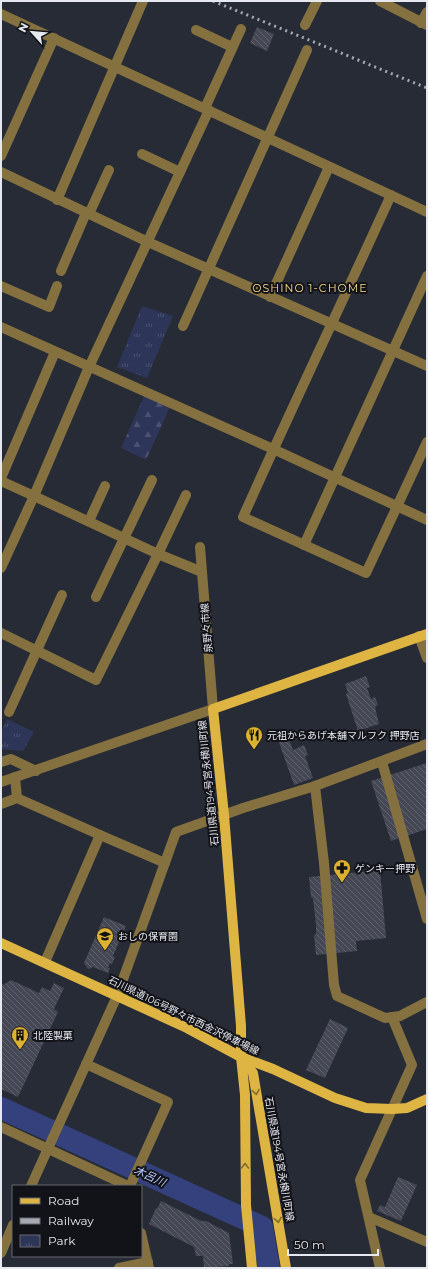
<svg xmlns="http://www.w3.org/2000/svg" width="428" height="1269" font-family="Montserrat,'Noto Sans JP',sans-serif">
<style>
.forest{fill:url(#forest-firs)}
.park{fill:url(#park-tufts)}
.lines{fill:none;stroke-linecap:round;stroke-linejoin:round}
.river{stroke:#34417d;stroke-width:22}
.building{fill:url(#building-back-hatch)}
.minor{stroke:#84713f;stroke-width:10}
.major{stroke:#deb542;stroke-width:10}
.rail{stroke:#a7aab2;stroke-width:3;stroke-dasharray:2 4;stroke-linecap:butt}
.oneway{stroke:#826c2f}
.labels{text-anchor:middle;stroke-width:4;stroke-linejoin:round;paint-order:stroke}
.street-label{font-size:10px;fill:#e6e8ef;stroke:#121318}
.poi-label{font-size:10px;fill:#e6e8ef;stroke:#121318;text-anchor:start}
.neighbourhood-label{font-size:11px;letter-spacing:1px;fill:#f6d98d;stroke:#121318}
.water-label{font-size:11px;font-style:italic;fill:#b7c8fe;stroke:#121318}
</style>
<defs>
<pattern id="forest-firs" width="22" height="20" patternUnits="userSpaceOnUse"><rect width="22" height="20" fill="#2d3559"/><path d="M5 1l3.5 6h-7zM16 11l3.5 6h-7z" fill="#4b5271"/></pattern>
<pattern id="park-tufts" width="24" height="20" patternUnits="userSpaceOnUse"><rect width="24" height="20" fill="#2d3559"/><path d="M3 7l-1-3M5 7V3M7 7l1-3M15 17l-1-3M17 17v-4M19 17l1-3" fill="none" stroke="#4b5271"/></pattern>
<pattern id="building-back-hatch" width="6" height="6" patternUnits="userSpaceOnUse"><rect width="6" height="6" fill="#454854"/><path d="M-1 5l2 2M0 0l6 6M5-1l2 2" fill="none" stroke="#60626d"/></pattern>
</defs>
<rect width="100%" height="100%" fill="#272b36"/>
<polygon class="forest" points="144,396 170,407 146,460 121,448"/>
<g class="park">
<polygon points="142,306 173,316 147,378 117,367"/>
<polygon points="7,719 34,732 23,751 1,749 1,732"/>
</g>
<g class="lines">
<polyline class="river" points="1,1108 262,1227 269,1268"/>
</g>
<g class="building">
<polygon points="257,27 274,34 267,51 250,43"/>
<polygon points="366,676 370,687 367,688 371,699 375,697 378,705 375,706 379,724 358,731 346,694 348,693 345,684"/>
<polygon points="287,734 293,750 304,745 308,755 305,756 313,778 294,785 277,737"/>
<polygon points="427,763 427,829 391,841 371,781"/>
<polygon points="380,870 386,938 356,941 357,951 316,955 314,935 316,934 316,925 313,898 311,897 309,877"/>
<polygon points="104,917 126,926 113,956 115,957 112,964 110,963 108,968 110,968 108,973 93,967 89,969 87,968 84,963"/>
<polygon points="11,980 39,993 42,987 50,991 54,983 64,988 54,1009 58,1012 18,1097 1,1089 1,985 3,984 3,985"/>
<polygon points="330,1019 348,1028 325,1078 306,1070"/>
<polygon points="398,1177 417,1185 401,1221 377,1211 380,1205 385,1207"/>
<polygon points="161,1201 201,1221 206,1221 229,1233 233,1264 229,1264 229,1266 204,1268 203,1256 196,1256 194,1247 149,1224 156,1208 157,1209"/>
</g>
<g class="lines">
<g class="minor">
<polyline points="380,1 427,25"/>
<polyline points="1,14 427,212"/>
<polyline points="421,23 427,12"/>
<polyline points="305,25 317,1"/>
<polyline points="196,30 232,47"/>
<polyline points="205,108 241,29"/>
<polyline points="142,154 180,172"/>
<polyline points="1,156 54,38"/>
<polyline points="1,172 148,242 427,366"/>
<path d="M391,195C342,303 291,409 243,517L366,573L427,442"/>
<polyline points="57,200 143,1"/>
<polyline points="89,214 109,170"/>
<polyline points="61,271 86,213"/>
<polyline points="1,286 49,307 57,286"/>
<polyline points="270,297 329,167"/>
<polyline points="183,326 307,50"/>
<polyline points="1,327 273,449 427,520"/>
<polyline points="1,478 55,352"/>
<polyline points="1,481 34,496 1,568"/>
<polyline points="186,495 158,554 34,496 89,367 209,110"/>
<polyline points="89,521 105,486"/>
<polyline points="304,545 427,276"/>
<polyline points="96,597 152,480"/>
<polyline points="1,633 96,680 158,554 202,572"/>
<polyline points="419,636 427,658"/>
<polyline points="9,712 62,595"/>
<polyline points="1,762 11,759 36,771"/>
<polyline points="382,762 427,919"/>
<polyline points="15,777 17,798"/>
<polyline points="1,782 213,709 200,547"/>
<polyline points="315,786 324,863 334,985 337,996 385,1018 400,1016 427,1002"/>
<polyline points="1,804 17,798 100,835 45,962"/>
<polyline points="100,835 165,863"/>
<polyline points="86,1064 168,1102 130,1186"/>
<polyline points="1,1127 128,1186"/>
<polyline points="31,1186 117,996 176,832 243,808 315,786 427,744"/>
<polyline points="369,1217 427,1242"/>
<polyline points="141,1233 149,1268"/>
<polyline points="1,1253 13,1225"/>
<polyline points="119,1268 148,1262"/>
<polyline points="380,1268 360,1180 412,1065 392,1017"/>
</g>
<g class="major">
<polyline points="1,943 187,1028 241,1057 273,1069 335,1098 366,1108 392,1109 407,1108 427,1099"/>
<polyline points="241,1057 253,1073 286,1268"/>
<polyline points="252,1268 246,1205 245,1095 241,1057 241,1026 224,815 213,709 427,634"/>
</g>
<polyline class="rail" points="213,1 427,88"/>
</g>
<defs><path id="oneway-chevron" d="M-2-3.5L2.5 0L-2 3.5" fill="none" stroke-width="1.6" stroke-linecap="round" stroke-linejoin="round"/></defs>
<g class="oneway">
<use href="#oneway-chevron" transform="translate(256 1092) rotate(80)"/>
<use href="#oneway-chevron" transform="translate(245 1166) rotate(-90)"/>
<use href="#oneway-chevron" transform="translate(278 1220) rotate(80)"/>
</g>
<defs>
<g id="restaurant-pin" transform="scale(0.9)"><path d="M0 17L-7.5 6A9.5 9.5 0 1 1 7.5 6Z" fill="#dcb233" stroke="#121318"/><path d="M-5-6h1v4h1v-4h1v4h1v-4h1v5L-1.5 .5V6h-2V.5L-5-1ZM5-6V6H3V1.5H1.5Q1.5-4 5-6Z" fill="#111"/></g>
<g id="pharmacy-pin" transform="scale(0.9)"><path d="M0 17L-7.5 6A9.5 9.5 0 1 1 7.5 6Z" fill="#dcb233" stroke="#121318"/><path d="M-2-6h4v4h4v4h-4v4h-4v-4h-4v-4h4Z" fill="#111"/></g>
<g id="school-pin" transform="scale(0.9)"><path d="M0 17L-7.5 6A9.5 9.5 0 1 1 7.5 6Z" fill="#dcb233" stroke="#121318"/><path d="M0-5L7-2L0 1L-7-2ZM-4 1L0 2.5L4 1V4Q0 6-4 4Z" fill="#111"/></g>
<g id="building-pin" transform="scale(0.9)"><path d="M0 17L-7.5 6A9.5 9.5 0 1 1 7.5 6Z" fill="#dcb233" stroke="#121318"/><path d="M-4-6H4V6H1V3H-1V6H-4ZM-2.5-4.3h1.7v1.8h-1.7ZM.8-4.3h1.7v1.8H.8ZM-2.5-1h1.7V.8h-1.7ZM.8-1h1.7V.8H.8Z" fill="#111"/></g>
</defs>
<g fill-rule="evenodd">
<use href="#restaurant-pin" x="254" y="735"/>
<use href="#pharmacy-pin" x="342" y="868"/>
<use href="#school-pin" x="105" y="936"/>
<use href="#building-pin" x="20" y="1035"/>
</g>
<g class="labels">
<g class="street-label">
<text transform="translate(206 628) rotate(-95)" y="4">泉野々市線</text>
<text transform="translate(208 783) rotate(-96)" y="4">石川県道194号宮永横川町線</text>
<text transform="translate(184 1015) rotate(26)" y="4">石川県道106号野々市西金沢停車場線</text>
<text transform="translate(280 1159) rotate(80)" y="4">石川県道194号宮永横川町線</text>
</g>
<g class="poi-label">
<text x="267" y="739">元祖からあげ本舗マルフク 押野店</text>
<text x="355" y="872">ゲンキー押野</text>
<text x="118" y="940">おしの保育園</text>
<text x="33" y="1039">北陸製菓</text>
</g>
<g class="neighbourhood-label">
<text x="310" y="292">OSHINO 1-CHOME</text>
</g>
<g class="water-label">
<text transform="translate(150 1176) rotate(25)" y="4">木呂川</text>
</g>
</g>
<rect width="428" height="1269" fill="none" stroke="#e6e8ef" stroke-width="4"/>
<rect x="12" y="1185" width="130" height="72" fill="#121318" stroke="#67686e"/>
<rect x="20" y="1198" width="20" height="6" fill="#deb542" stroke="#67686e"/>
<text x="48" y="1205" font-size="12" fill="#e6e8ef">Road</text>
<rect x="20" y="1218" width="20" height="6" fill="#a7aab2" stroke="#67686e"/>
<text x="48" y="1225" font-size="12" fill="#e6e8ef">Railway</text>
<rect x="20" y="1235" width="20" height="12" fill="url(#park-tufts)" stroke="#67686e"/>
<text x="48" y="1245" font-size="12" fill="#e6e8ef">Park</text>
<g transform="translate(32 32) rotate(297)" stroke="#121318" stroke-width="3" paint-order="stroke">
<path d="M0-3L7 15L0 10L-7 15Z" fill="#e6e8ef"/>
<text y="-6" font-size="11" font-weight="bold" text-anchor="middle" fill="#e6e8ef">N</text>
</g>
<path d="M288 1249v6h90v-6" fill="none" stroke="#e6e8ef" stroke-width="2"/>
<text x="294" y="1249" font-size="12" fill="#e6e8ef" stroke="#121318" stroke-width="3" paint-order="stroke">50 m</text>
</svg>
